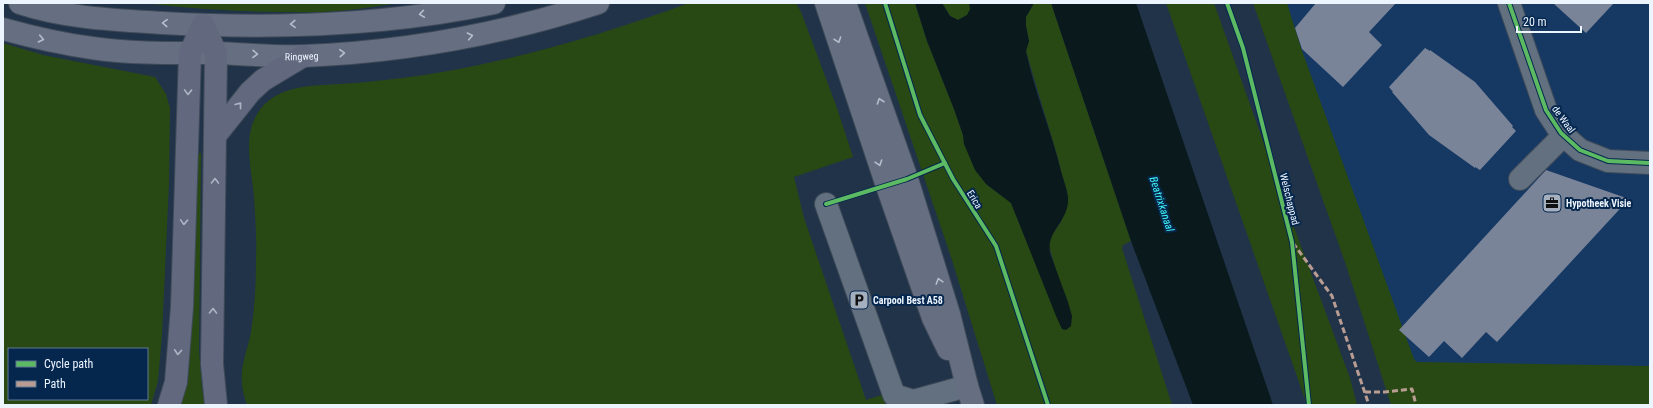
<svg xmlns="http://www.w3.org/2000/svg" width="1653" height="408" font-family="'Roboto Condensed',sans-serif">
<style>
.built{fill:#163964}
.green{fill:#284913;fill-rule:evenodd}
.water{fill:#0a1a1c}
.building{fill:#7a8499}
.lines{fill:none;stroke-linecap:round;stroke-linejoin:round}
.minor-casing{stroke:#3f4b59;stroke-width:24}
.major-casing{stroke:#3f4b59;stroke-width:24}
.highway-casing{stroke:#3f4b59;stroke-width:24}
.minor{stroke:#627080;stroke-width:22}
.major{stroke:#666e82;stroke-width:22}
.highway{stroke:#62697f;stroke-width:22}
.quiet{stroke:#b99d93;stroke-width:3;stroke-dasharray:6 3;stroke-linecap:butt}
.cycleway-casing{stroke:#05274e;stroke-width:6}
.cycleway{stroke:#5cba63;stroke-width:4}
.oneway{stroke:#b6becc}
.oneway2{stroke:#aeb5c5}
.labels{text-anchor:middle;stroke-width:4;stroke-linejoin:round;paint-order:stroke}
.street-label{font-size:10px;fill:#ecf4fe;stroke:#05274e}
.poi-label{font-size:10px;font-weight:bold;fill:#ecf4fe;stroke:#05274e;text-anchor:start}
.water-label{font-size:11px;font-style:italic;fill:#3ff3f3;stroke:#05274e}
</style>
<rect width="100%" height="100%" fill="#213349"/>
<polygon class="built" points="1282,3 1650,3 1650,373 1401,369"/>
<g class="green">
<path d="M142,3H398C373,7 347,11 322,12C263,13 202,10 142,3Z"/>
<path d="M689,3H796L801,12L837,108L853,157L794,177L804,218L866,400L882,395L889,405H247C245,398 242,390 242,383C240,365 248,349 251,332C255,307 256,282 256,257C257,237 255,217 254,197C252,172 243,139 256,116C273,85 309,86 340,84C460,77 577,44 689,3Z"/>
<polygon points="865,3 915,3 927,41 954,109 963,135 964,144 986,184 1011,203 1062,329 1068,302 1059,282 1049,245 1050,238 1061,222 1068,198 1057,155 1026,51 1029,41 1026,26 1026,17 1034,3 1051,3 1131,241 1123,245 1122,248 1172,405 997,405 951,257"/>
<polygon points="942,3 969,3 971,9 967,15 958,20 950,16"/>
<polygon points="1166,3 1214,3 1285,203 1350,378 1357,405 1307,405"/>
<polygon points="1253,3 1287,3 1301,48 1414,359 1417,362 1650,366 1650,405 1391,405 1346,265"/>
<path d="M3,43L43,55L155,77L166,94L170,108L169,183L162,335L158,381L151,405H3ZM9,349H147V399H9Z"/>
<polygon points="191,153 201,153 199,350 202,389 205,405 177,405"/>
</g>
<g class="water">
<path d="M915,3H942L950,16L958,20L967,15L970,9L969,3H1034L1026,17V26L1029,41L1026,51C1034,91 1051,130 1061,171C1063,179 1067,188 1068,197C1070,221 1046,230 1050,253L1068,302L1072,316L1071,326L1066,330L1062,329L1056,316L1011,203L986,184L975,170L964,144L963,135L954,109L927,41Z"/>
<polygon points="1051,3 1136,3 1273,405 1193,405 1131,241"/>
</g>
<g class="building">
<polygon points="1316,3 1396,3 1369,32 1382,45 1343,87 1302,49 1295,28"/>
<polygon points="1553,3 1614,3 1586,33"/>
<polygon points="1425,48 1430,51 1430,50 1475,82 1513,126 1512,127 1516,131 1480,170 1475,167 1475,168 1429,135 1392,92 1393,92 1389,87"/>
<polygon points="1546,170 1629,199 1497,342 1486,332 1462,358 1444,341 1429,357 1399,330"/>
</g>
<g class="lines">
<g class="minor-casing">
<g id="minor">
<polyline points="1509,3 1546,110 1561,133 1580,150 1608,161 1650,163"/>
<polyline points="1520,179 1564,135"/>
<polyline points="826,204 894,395 913,401 967,386"/>
</g>
</g>
<g class="major-casing">
<g id="major">
<path d="M20,3C65,18 115,20 163,23C272,29 386,26 494,3"/>
<polyline points="826,3 887,186 933,318 948,349"/>
<polyline points="845,3 907,179 949,314 967,386 973,405"/>
<path id="s1" d="M3,29C32,37 62,44 92,48C132,54 175,53 216,53C245,54 274,57 303,56C403,52 503,34 598,3"/>
</g>
</g>
<g class="highway-casing">
<g id="highway">
<polyline points="203,25 216,53 212,364 216,405"/>
<polyline points="215,136 250,92 263,80 303,56"/>
<polyline points="169,405 176,382 182,307 190,53 203,25"/>
</g>
</g>
<use href="#minor" class="minor"/>
<use href="#major" class="major"/>
<use href="#highway" class="highway"/>
<g class="quiet">
<polyline points="1293,243 1332,296 1369,405"/>
<polyline points="1365,392 1385,392 1412,389 1416,405"/>
</g>
<g class="cycleway-casing">
<g id="cycleway">
<polyline points="885,3 920,115 953,179 996,246 1048,405"/>
<polyline points="1227,3 1243,48 1292,242 1309,405"/>
<polyline points="1509,3 1546,110 1561,133 1580,150 1608,161 1650,163"/>
<polyline points="826,204 907,179 945,163"/>
</g>
</g>
<use href="#cycleway" class="cycleway"/>
</g>
<defs><path id="oneway-chevron" d="M-2-3.5L2.5 0L-2 3.5" fill="none" stroke-width="1.6" stroke-linecap="round" stroke-linejoin="round"/></defs>
<g class="oneway">
<use href="#oneway-chevron" transform="translate(422 14) rotate(172)"/>
<use href="#oneway-chevron" transform="translate(165 23) rotate(-177)"/>
<use href="#oneway-chevron" transform="translate(293 24) rotate(178)"/>
<use href="#oneway-chevron" transform="translate(470 36) rotate(-12)"/>
<use href="#oneway-chevron" transform="translate(41 39) rotate(12)"/>
<use href="#oneway-chevron" transform="translate(838 40) rotate(71)"/>
<use href="#oneway-chevron" transform="translate(342 53) rotate(-4)"/>
<use href="#oneway-chevron" transform="translate(255 54) rotate(1)"/>
<use href="#oneway-chevron" transform="translate(880 101) rotate(-109)"/>
<use href="#oneway-chevron" transform="translate(879 163) rotate(72)"/>
<use href="#oneway-chevron" transform="translate(939 281) rotate(-107)"/>
</g>
<g class="oneway2">
<use href="#oneway-chevron" transform="translate(188 92) rotate(92)"/>
<use href="#oneway-chevron" transform="translate(239 105) rotate(-52)"/>
<use href="#oneway-chevron" transform="translate(215 181) rotate(-89)"/>
<use href="#oneway-chevron" transform="translate(184 222) rotate(92)"/>
<use href="#oneway-chevron" transform="translate(213 311) rotate(-89)"/>
<use href="#oneway-chevron" transform="translate(178 352) rotate(94)"/>
</g>
<defs>
<g id="office-square" transform="scale(1)"><rect x="-9" y="-9" width="18" height="18" rx="4" fill="#a5b0bf" stroke="#05274e"/><path d="M-6-3h4V-5.5h4V-3h4V5H-6ZM-1-4.5V-3h2v-1.5ZM-6 0V1H6V0Z" fill="#111"/></g>
<g id="parking-square" transform="scale(1)"><rect x="-9" y="-9" width="18" height="18" rx="4" fill="#a5b0bf" stroke="#05274e"/><path d="M-3.5-5.5H1a3.5 3.5 0 0 1 0 7H-1V5.5H-3.5ZM-1-3.4V-.6H.8a1.4 1.4 0 0 0 0-2.8Z" fill="#111"/></g>
</defs>
<g fill-rule="evenodd">
<use href="#office-square" x="1552" y="203"/>
<use href="#parking-square" x="859" y="300"/>
</g>
<g class="labels">
<g class="street-label">
<text dy="4" stroke="none"><textPath href="#s1" startOffset="301">Ringweg</textPath></text>
<text transform="translate(1564 119) rotate(53)" y="4">de Waal</text>
<text transform="translate(975 199) rotate(58)" y="4">Erica</text>
<text transform="translate(1290 199) rotate(76)" y="4">Welschappad</text>
</g>
<g class="poi-label">
<text x="1566" y="207">Hypotheek Visie</text>
<text x="873" y="304">Carpool Best A58</text>
</g>
<g class="water-label">
<text transform="translate(1162 204) rotate(72)" y="4">Beatrixkanaal</text>
</g>
</g>
<rect width="1653" height="408" fill="none" stroke="#ecf4fe" stroke-width="8"/>
<rect x="8" y="348" width="140" height="52" fill="#05274e" stroke="#617994"/>
<rect x="16" y="361" width="20" height="6" fill="#5cba63" stroke="#617994"/>
<text x="44" y="368" font-size="12" fill="#ecf4fe">Cycle path</text>
<rect x="16" y="381" width="20" height="6" fill="#b99d93" stroke="#617994"/>
<text x="44" y="388" font-size="12" fill="#ecf4fe">Path</text>
<path d="M1517 26v6h64v-6" fill="none" stroke="#ecf4fe" stroke-width="2"/>
<text x="1523" y="26" font-size="12" fill="#ecf4fe" stroke="#05274e" stroke-width="3" paint-order="stroke">20 m</text>
</svg>
